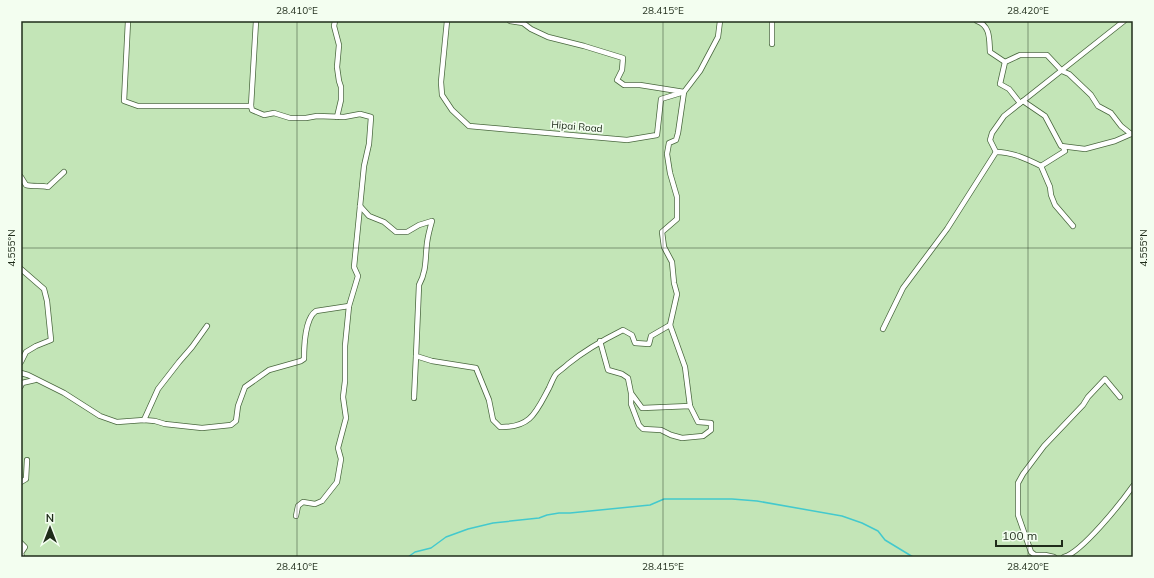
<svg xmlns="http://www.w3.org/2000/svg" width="1154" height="578" font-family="Mulish,sans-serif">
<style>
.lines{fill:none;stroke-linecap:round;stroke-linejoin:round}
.stream{stroke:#43c9cd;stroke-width:1.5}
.minor-casing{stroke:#49673e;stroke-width:6}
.minor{stroke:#fff;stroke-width:4.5}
.ticks{fill:none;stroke:#1f2c1a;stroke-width:1;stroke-opacity:0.45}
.labels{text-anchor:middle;stroke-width:3.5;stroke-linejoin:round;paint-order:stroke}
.street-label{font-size:10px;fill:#1f2c1a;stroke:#f3fef0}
.neatline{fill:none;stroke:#1f2c1a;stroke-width:1.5}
.ticks-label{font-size:10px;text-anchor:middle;fill:#1f2c1a}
</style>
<rect width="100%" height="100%" fill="#c3e5b7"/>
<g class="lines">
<polyline class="stream" points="408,557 415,552 431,548 446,537 468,529 493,523 539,518 547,515 559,513 570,513 650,505 664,499 732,499 757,501 842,516 862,523 878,531 885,540 913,557"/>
<g class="minor-casing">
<g id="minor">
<polyline points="128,21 124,101 138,106 251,106 256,21"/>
<polyline points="335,21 334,26 339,45 337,67 339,81 341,87 341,100 337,117"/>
<polyline points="447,21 441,82 442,95 452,110 469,126 627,140 657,135 661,99 684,92 700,71 718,37 720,21"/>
<path d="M977,21C991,26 989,40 990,52L1005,62"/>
<polyline points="772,44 772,21"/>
<polyline points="1023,101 1045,116 1061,146 1085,149 1115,141 1131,134"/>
<polyline points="1020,103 1009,89 1000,84 1005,62 1020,55 1047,55 1062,71 1069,74 1091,95 1098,106 1111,113 1121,126 1131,134 1133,134"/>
<polyline points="251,106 252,110 264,115 274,113 290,118 306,118 317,116 344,117 360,114 371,117 369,144 364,166 354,267 358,276 349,306 345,346 345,381 343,397 346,418 338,448 341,459 337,482 322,501 315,504 303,502 298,506 296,516"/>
<polyline points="996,152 990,140 992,133 1004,116 1124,21"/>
<path d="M996,152C1012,152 1027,159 1041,166L1050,187L1051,195L1055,205L1073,226"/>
<polyline points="1041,166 1065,151 1063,147"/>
<path d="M21,177L26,185C34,187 41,185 48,187L64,172"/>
<path d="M360,206L369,216L384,222L396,232H407L419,225L432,221C430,228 428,235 427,243C425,259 427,270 419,285L416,356L432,361L476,368L489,400L493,420L500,427C531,428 536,412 549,388C551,384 553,378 556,374C559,371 564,368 568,364C585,350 603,340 623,330L632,335L635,343L649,344L651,336L670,325L677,294L674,283L672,262L664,247L662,232L677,219V197L670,173L667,154L669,143L676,140L678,133L684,92L640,85H624L617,80L622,70L623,58L584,46L548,37L531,29L523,23L510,21"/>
<polyline points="21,269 44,289 47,301 51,340 36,346 26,352 21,362"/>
<polyline points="670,325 685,367 690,406"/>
<polyline points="883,329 903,288 947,229 996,152"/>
<polyline points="600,341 608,370 622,374 628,378 631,393 631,404 639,425 643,429 661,430 671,435 682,438 703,436 711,430 711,423 698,422 690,406 642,408 631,393"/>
<path d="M21,373L28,375L64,393L100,416L117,422L144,420L155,421L165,424L202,428L231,425L236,421L238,406L245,387L269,370L301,361L304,359C304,347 305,318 316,311L349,306"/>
<polyline points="21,386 22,383 35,380"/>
<polyline points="414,398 416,356"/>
<polyline points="144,420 158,389 179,362 192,347 207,326"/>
<polyline points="21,482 26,479 27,460"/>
<polyline points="21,543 25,547 21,553 22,557"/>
<polyline points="1054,557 1045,555 1035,555 1031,552 1018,515 1018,483 1023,474 1044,446 1083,405 1088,397 1105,379 1120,397"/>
<path d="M1064,557C1082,552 1121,503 1133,486"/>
</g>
</g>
<use href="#minor" class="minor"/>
</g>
<path class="ticks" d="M297,21V557M663,21V557M1028,21V557M21,248H1133"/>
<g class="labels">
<g class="street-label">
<text transform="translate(577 126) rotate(5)" y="4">Hipai Road</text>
</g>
</g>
<rect width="1154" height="578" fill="none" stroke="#f3fef0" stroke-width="44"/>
<g transform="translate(50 528)" stroke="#f3fef0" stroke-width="3" paint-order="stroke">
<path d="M0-3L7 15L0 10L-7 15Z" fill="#1f2c1a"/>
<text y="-6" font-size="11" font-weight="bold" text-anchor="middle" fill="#1f2c1a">N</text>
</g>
<path d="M996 540v6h66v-6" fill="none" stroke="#1f2c1a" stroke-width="2"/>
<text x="1002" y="540" font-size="12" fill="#1f2c1a" stroke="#f3fef0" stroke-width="3" paint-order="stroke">100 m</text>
<rect x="22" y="22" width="1110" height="534" class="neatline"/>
<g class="ticks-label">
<text x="297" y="14">28.410°E</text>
<text x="663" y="14">28.415°E</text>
<text x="1028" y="14">28.420°E</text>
<text transform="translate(11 248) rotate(-90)" y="4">4.555°N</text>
<text transform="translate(1143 248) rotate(-90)" y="4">4.555°N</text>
<text x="297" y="570">28.410°E</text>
<text x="663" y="570">28.415°E</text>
<text x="1028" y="570">28.420°E</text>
</g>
</svg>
